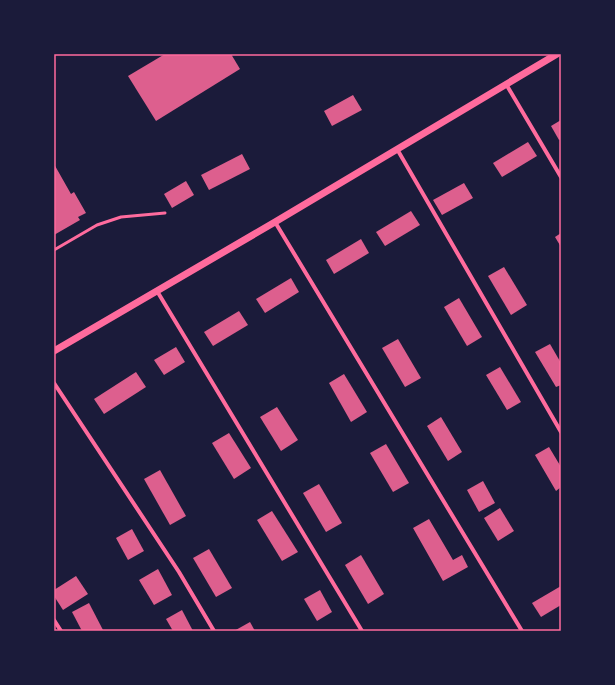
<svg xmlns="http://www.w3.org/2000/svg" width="615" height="685" font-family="'PT Serif',serif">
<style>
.building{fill:#dd5f8e}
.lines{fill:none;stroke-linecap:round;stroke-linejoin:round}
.service{stroke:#ff6b9d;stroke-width:3}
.minor{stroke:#ff6b9d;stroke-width:4}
.tertiary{stroke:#ff6b9d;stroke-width:7}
.neatline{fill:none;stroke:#ff6b9d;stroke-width:1.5}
</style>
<rect width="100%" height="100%" fill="#1b1b3a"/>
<g class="building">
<polygon points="165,54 231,54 240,69 156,121 128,76"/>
<polygon points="353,95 362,110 332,126 324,111"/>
<polygon points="561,120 561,139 559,140 551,126"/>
<polygon points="528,142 537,156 502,177 493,163"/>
<polygon points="242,154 250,169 209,190 201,175"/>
<polygon points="54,164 71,194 74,192 86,213 78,217 80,220 54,235"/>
<polygon points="186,181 194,195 172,208 164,194"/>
<polygon points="464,183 473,198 442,215 433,200"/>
<polygon points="411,211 420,225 385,246 376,232"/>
<polygon points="561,233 561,247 555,237"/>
<polygon points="361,239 369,253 334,274 326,260"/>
<polygon points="504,267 527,305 511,315 488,276"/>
<polygon points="291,278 299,292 265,313 256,299"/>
<polygon points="459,298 482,337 467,346 444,307"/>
<polygon points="239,311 248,325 213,346 204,332"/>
<polygon points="398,339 421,378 405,387 382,348"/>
<polygon points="550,344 561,363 561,385 556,387 535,352"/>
<polygon points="176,347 185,362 164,375 154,360"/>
<polygon points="500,367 521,402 507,410 486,375"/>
<polygon points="136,372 146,387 104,414 94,399"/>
<polygon points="344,374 367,412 351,422 329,383"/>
<polygon points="277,407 298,440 281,451 260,417"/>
<polygon points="441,417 462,452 448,461 427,426"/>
<polygon points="229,433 251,468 234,479 212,443"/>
<polygon points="386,444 409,483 393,492 370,453"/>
<polygon points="549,447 561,467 561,487 556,491 535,455"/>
<polygon points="160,470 186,516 170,525 144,479"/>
<polygon points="483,481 495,503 479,512 467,490"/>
<polygon points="319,484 342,523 326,532 303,493"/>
<polygon points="500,508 514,531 498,541 484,518"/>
<polygon points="272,511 298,552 282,561 257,520"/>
<polygon points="429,519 453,560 462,555 468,567 443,581 413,528"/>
<polygon points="132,529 144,551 128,560 116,538"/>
<polygon points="209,549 232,588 216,597 193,558"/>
<polygon points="361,555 384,594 368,604 345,565"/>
<polygon points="158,569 172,595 154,605 139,580"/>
<polygon points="76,576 88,594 63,610 54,596 54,590"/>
<polygon points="561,586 561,605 541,617 532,603"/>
<polygon points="320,590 332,612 317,621 304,599"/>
<polygon points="89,603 103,630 102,631 82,631 72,612"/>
<polygon points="182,610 193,631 173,631 166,619"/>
<polygon points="250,622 255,631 234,631"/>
</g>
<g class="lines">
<polyline class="service" points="54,250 97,225 121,217 165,213"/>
<g class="minor">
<polyline points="506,84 561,177"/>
<polyline points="397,149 561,432"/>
<polyline points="275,222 522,631"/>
<polyline points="157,291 362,631"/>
<polyline points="54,383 179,572 214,631"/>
<polyline points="54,620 61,631"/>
</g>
<polyline class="tertiary" points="54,351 275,222 557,54"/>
</g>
<rect width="615" height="685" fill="none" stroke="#1b1b3a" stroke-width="110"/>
<rect x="55" y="55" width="505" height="575" class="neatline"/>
</svg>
